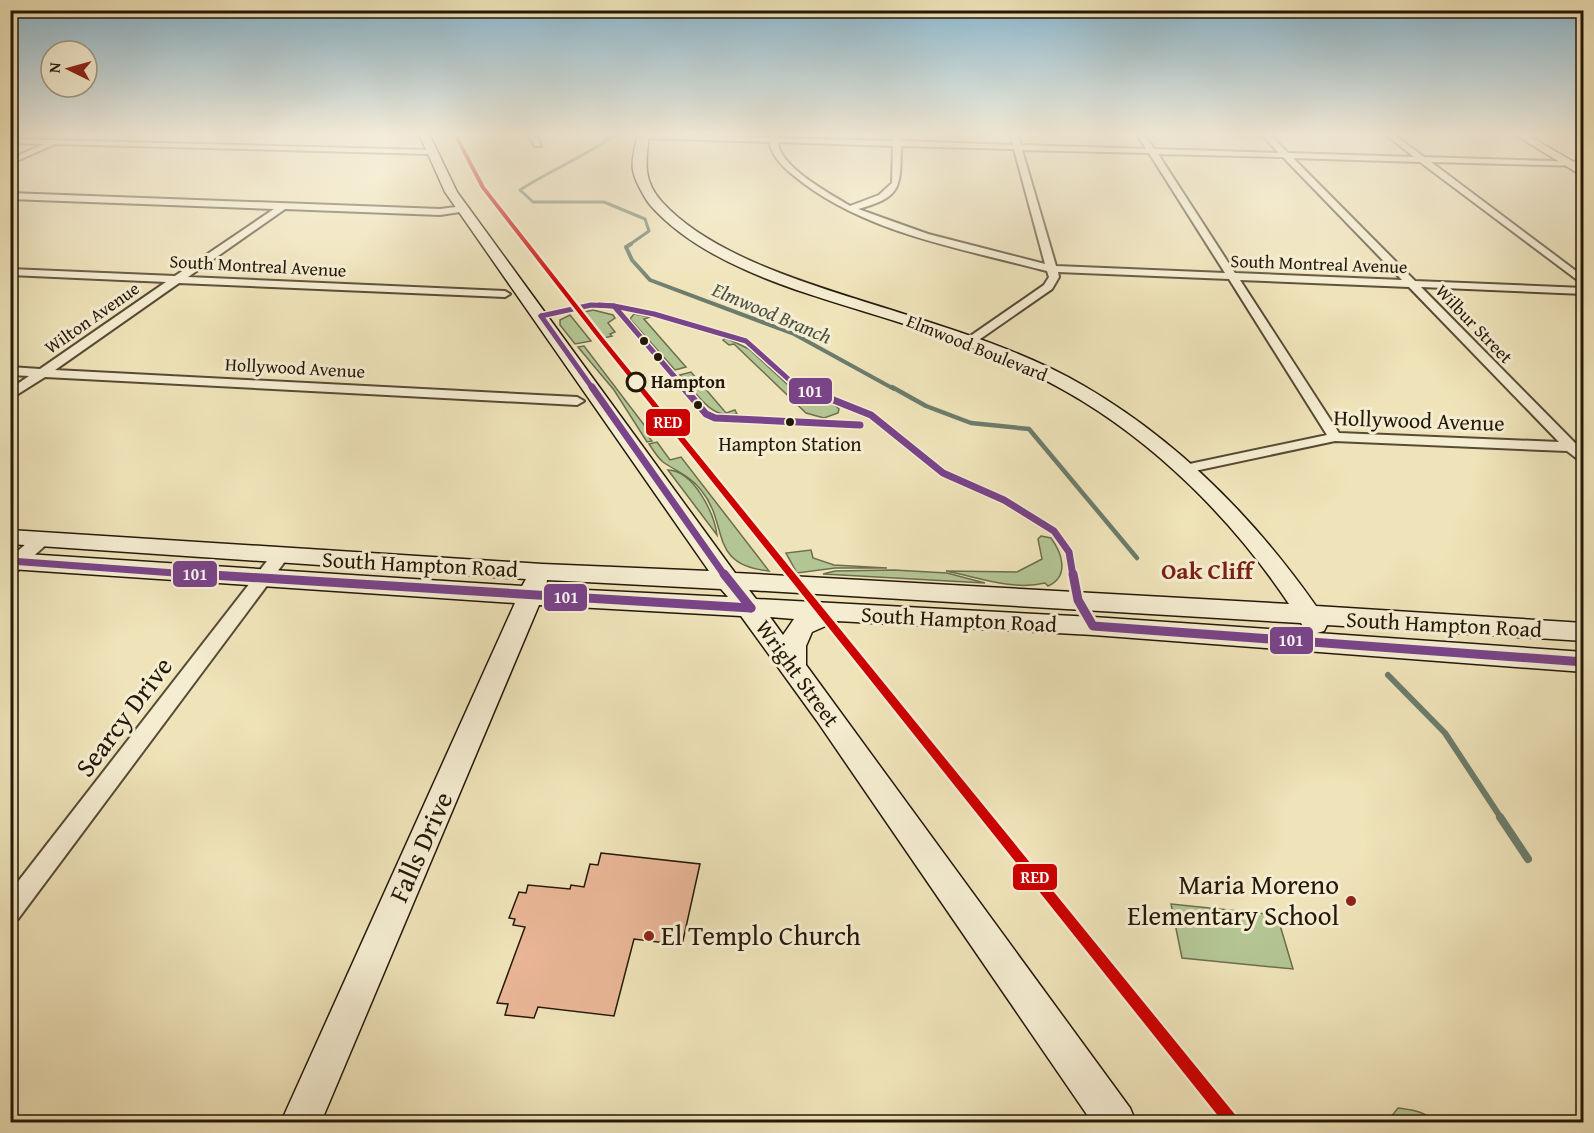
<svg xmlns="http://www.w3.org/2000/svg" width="1594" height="1133" font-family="'Gentium Book Plus',serif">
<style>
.green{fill:#b4c594;stroke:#6c6e4e;stroke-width:1.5}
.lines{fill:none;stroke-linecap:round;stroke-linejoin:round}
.stream-far4{stroke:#6b7c6c;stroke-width:3}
.stream-far3{stroke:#6b7c6c;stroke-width:4}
.stream-far2{stroke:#6b7c6c;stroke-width:4.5}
.stream-far1{stroke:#6b7c6c;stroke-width:6}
.stream{stroke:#6b7c6c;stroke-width:8}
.building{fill:#eab697;stroke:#241808;stroke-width:1.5}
.street-casing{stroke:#574b34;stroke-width:4}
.secondary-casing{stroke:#241808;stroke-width:3}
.street{fill:#f5edd2;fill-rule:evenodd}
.secondary{fill:#f5edd2;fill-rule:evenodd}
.bus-1-far2-casing{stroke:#f5edd2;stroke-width:8}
.bus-1-far1-casing{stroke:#f5edd2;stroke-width:10}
.bus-1-casing{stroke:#f5edd2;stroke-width:14}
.bus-1-far2{stroke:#794489;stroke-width:5}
.bus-1-far1{stroke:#794489;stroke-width:7}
.bus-1{stroke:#794489;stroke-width:9}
.rail-1-casing{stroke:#f5edd2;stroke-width:5}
.rail-1{fill:#c00;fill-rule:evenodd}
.bus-dot{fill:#241808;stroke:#f5edd2;stroke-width:2}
.stop-dot{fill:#f5edd2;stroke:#241808;stroke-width:3}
.poi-dot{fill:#8f2418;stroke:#f5edd2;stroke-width:2}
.labels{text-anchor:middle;stroke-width:6;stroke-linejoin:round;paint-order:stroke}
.far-street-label{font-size:18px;fill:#241808;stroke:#f5edd2}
.far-stop-label{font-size:18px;font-weight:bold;fill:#241808;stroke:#f5edd2;text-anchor:start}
.far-water-label{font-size:20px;font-style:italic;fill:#4d5242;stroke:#f5edd2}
.bus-label{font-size:20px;fill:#241808;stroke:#f5edd2}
.street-label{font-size:22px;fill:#241808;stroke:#f5edd2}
.neighbourhood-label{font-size:24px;font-weight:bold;fill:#7a1f14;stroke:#f5edd2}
.near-street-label{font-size:27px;fill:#241808;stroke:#f5edd2}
.near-poi-label{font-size:27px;fill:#241808;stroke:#f5edd2;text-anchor:end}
.line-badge{stroke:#f5edd2;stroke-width:2}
.badge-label{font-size:16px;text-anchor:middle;font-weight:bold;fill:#fff}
</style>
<rect width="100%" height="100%" fill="#efe3b9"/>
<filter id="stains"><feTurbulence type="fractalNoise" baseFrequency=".00333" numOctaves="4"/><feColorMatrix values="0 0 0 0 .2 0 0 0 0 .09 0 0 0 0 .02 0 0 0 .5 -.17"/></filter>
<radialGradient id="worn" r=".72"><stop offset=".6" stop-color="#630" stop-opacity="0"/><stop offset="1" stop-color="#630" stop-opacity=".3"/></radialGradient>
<g class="green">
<polygon points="593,310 613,315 615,318 608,323 615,332 610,334 612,336 604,338 584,312"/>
<polygon points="634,314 650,317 644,319 686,367 675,370 630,319"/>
<polygon points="570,315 591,341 575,344 560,325 560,320"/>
<polygon points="726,338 749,349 798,394 831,401 839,409 838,413 824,418 806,413 734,344 729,345 723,340"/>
<polygon points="584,346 651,434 647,435 652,441 647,442 614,390 578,347"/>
<path d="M691,372L726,413L735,410L737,414C712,421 695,392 680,375Z"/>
<path d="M657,442L670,460L681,457L769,571C707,565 730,525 701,490C691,477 676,471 663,462C658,458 653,450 649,444Z"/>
<path d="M668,470C694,471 714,513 717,535Z"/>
<path d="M1041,536L1051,538C1062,553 1070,576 1048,586L1045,583C1012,591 978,577 946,571L1017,572L1042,559L1038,539Z"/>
<polygon points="811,550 813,558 834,565 887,568 835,568 797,573 786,553"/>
<polygon points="894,570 947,573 985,583 823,574 835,571"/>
<polygon points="1171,904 1277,915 1293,969 1182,958"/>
<path d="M1398,1108C1411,1110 1426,1111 1433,1122H1387Z"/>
</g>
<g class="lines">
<path class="stream-far4" d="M616,134C586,156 551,170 520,190L533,202H604L645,219L649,231L629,245"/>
<polyline class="stream-far3" points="631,244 626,247 632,260 650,280 794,334 894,389"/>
<polyline class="stream-far2" points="892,387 926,406 971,423 1029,429 1137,558"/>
<polyline class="stream-far1" points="1388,675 1445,733 1501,818"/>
<polyline class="stream" points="1500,817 1528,859"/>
</g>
<polygon class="building" points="601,853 700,864 682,945 634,939 614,1016 538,1007 534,1018 505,1015 508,1004 497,1003 525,927 513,925 515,919 509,918 519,892 526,893 528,885 570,889 571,885 584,887 590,864 598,865"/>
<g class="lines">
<g class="street-casing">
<g id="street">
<polygon points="528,134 536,134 541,146 535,146"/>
<path d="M641,134L770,138V134H778V138L893,141L894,134H900L901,141L1013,145L1010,134H1018L1021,145L1146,149L1137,134H1145L1154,149L1279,153L1261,134H1269L1288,153L1414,157L1385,134H1393L1424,157L1584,162V166L1431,162L1584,277V285L1420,162L1293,158L1415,281L1584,288V294L1421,287L1575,443L1581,444L1584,464L1567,451L1335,441L1185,473L1180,472L1178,469L1180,466L1327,435L1229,279L1058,272L1059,277L1052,289L970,346L964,342L966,339L1044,285L1049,277L1047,271C960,248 863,233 793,175C784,168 770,154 770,142L638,138ZM778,142L893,146L892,183L879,195L850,206C831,194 779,167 778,142ZM901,146L1014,149L1045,264L928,234L858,209C902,197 900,188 901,146ZM1022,150L1149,153L1225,273L1056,266ZM1158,154L1283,157L1402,280L1235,273ZM1240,280L1409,287L1559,442L1339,433Z"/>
<polygon points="10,139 430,150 434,152 430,154 55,144 10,164 10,159 44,144 10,143"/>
<polygon points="10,193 440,209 464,206 469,209 467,211 440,215 285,209 188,277 505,291 510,294 505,297 179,283 55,370 577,397 584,401 577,405 45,377 10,399 10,389 29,376 10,375 10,367 40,369 166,282 10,275 10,269 175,276 274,209 10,199"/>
<polygon points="43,533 49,534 51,538 49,542 16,572 10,573 10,558 37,534"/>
<polygon points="280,551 288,556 286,560 18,919 10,922 10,892 274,552"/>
</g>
</g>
<g class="secondary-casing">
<g id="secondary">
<path d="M419,134H429L457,192L735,573L1289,604C1233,520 1155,442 1067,392C1013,361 954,340 895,321C816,296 708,270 651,206C645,199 634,179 633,170C631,159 636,144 638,134H649C646,161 642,180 662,202C717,262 831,290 907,315C967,334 1029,354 1084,386C1177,440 1254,518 1316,606L1584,623V641L1327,625L1324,631L1317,633L1584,652V672L1093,635L837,621L812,632L806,646V665L1130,1108L1136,1122H1092L817,721L741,616L539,605L321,1122H281L515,603L10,569V553L522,586L526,579L10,544V530L542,564L709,571L445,192ZM547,580L721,589L728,597L546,588ZM749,590L1301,623L1306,631L1312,632L1093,617L756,599ZM770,617L794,619L783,635Z"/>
<polygon points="1514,134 1526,134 1584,168 1584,177"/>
</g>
</g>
<use href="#street" class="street"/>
<use href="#secondary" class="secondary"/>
<g class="bus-1-far2-casing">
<g id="bus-1-far2">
<polyline points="599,305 614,306 685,389"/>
<polyline points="541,316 591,305 614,306 654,314 746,341 795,385 805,389"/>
<polyline points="541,316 593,389"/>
</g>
</g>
<g class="bus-1-far1-casing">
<g id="bus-1-far1">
<polyline points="592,387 725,576"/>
<polyline points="683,387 706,414 715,418 860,425"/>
<polyline points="801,387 871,415 943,473 1004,500 1054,531 1069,552 1073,576"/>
<polyline points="10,561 216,576"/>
</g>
</g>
<g class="bus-1-casing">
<g id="bus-1">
<polyline points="195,574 751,608"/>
<polyline points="724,574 751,608"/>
<polyline points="1073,574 1078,600 1093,626 1584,662"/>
</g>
</g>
<use href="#bus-1-far2" class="bus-1-far2"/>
<use href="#bus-1-far1" class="bus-1-far1"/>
<use href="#bus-1" class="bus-1"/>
<g class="rail-1-casing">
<polygon id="rail-1" points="453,134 457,134 485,187 604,339 1237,1117 1239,1122 1223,1122 600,341 481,188"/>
</g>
<use href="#rail-1" class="rail-1"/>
</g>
<linearGradient id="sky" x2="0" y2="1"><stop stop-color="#89b8d1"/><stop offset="0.46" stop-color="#f8f2e0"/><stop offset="1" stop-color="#f8f2e0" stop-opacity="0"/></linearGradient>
<rect width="1594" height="292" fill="url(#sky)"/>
<g class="bus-dot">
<circle cx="644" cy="341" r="5"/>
<circle cx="658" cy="357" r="5"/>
<circle cx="698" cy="405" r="5"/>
<circle cx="790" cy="422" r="5"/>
</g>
<circle class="stop-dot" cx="636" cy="382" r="9"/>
<g class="poi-dot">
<circle cx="1351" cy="901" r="6"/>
<circle cx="649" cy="936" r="6"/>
</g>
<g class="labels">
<g class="far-street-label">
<text transform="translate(1319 264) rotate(2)" y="6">South Montreal Avenue</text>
<text transform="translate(258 266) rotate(3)" y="6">South Montreal Avenue</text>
<text transform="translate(92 318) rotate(-35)" y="6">Wilton Avenue</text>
<text transform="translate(1474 324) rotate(46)" y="6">Wilbur Street</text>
<text transform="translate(977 348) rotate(22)" y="6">Elmwood Boulevard</text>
<text transform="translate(295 368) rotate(3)" y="6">Hollywood Avenue</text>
</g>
<g class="far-stop-label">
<text x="651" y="388">Hampton</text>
</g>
<g class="far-water-label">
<text transform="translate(772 313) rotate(23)" y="7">Elmwood Branch</text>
</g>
<g class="bus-label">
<text x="790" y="451">Hampton Station</text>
</g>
<g class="street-label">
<text transform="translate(1419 420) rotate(2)" y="8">Hollywood Avenue</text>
<text transform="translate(420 564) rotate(3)" y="8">South Hampton Road</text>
<text transform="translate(959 619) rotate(3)" y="8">South Hampton Road</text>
<text transform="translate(1444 624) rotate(3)" y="8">South Hampton Road</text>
<text transform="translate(798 673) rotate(54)" y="8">Wright Street</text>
</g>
<g class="neighbourhood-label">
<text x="1207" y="579">Oak Cliff</text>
</g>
<g class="near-street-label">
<text transform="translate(124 717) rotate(-53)" y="9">Searcy Drive</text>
<text transform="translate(421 847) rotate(-66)" y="9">Falls Drive</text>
</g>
<g class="near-poi-label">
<text x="1339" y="894">Maria Moreno<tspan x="1339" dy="31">Elementary School</tspan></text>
<text x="661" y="945" text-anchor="start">El Templo Church</text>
</g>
</g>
<g class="line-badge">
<rect x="788" y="377" width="45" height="28" rx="6" fill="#794489"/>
<rect x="645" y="408" width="46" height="29" rx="6" fill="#c00"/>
<rect x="172" y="560" width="46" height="28" rx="6" fill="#794489"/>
<rect x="543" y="583" width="45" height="29" rx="6" fill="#794489"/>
<rect x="1269" y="626" width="45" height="29" rx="6" fill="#794489"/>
<rect x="1012" y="863" width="46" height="28" rx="6" fill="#c00"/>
</g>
<g class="badge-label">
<text x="810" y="397">101</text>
<text x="668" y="428">RED</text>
<text x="195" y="580">101</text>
<text x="566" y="603">101</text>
<text x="1291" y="646">101</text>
<text x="1035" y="883">RED</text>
</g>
<rect width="1594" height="1133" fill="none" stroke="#efe3b9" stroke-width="36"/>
<rect x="12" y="12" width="1570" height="1109" fill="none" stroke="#241808" stroke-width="3"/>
<rect x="18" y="18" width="1558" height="1097" fill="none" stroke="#241808" stroke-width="1.5"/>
<g transform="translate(69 69) rotate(275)"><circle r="28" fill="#f5edd2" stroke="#a19881" stroke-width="1.5"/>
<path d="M0-4.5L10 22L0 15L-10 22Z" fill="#8f2418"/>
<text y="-9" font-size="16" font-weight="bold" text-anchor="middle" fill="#241808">N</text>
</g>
<rect width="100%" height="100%" filter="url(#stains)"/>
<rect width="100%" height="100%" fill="url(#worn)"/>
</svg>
